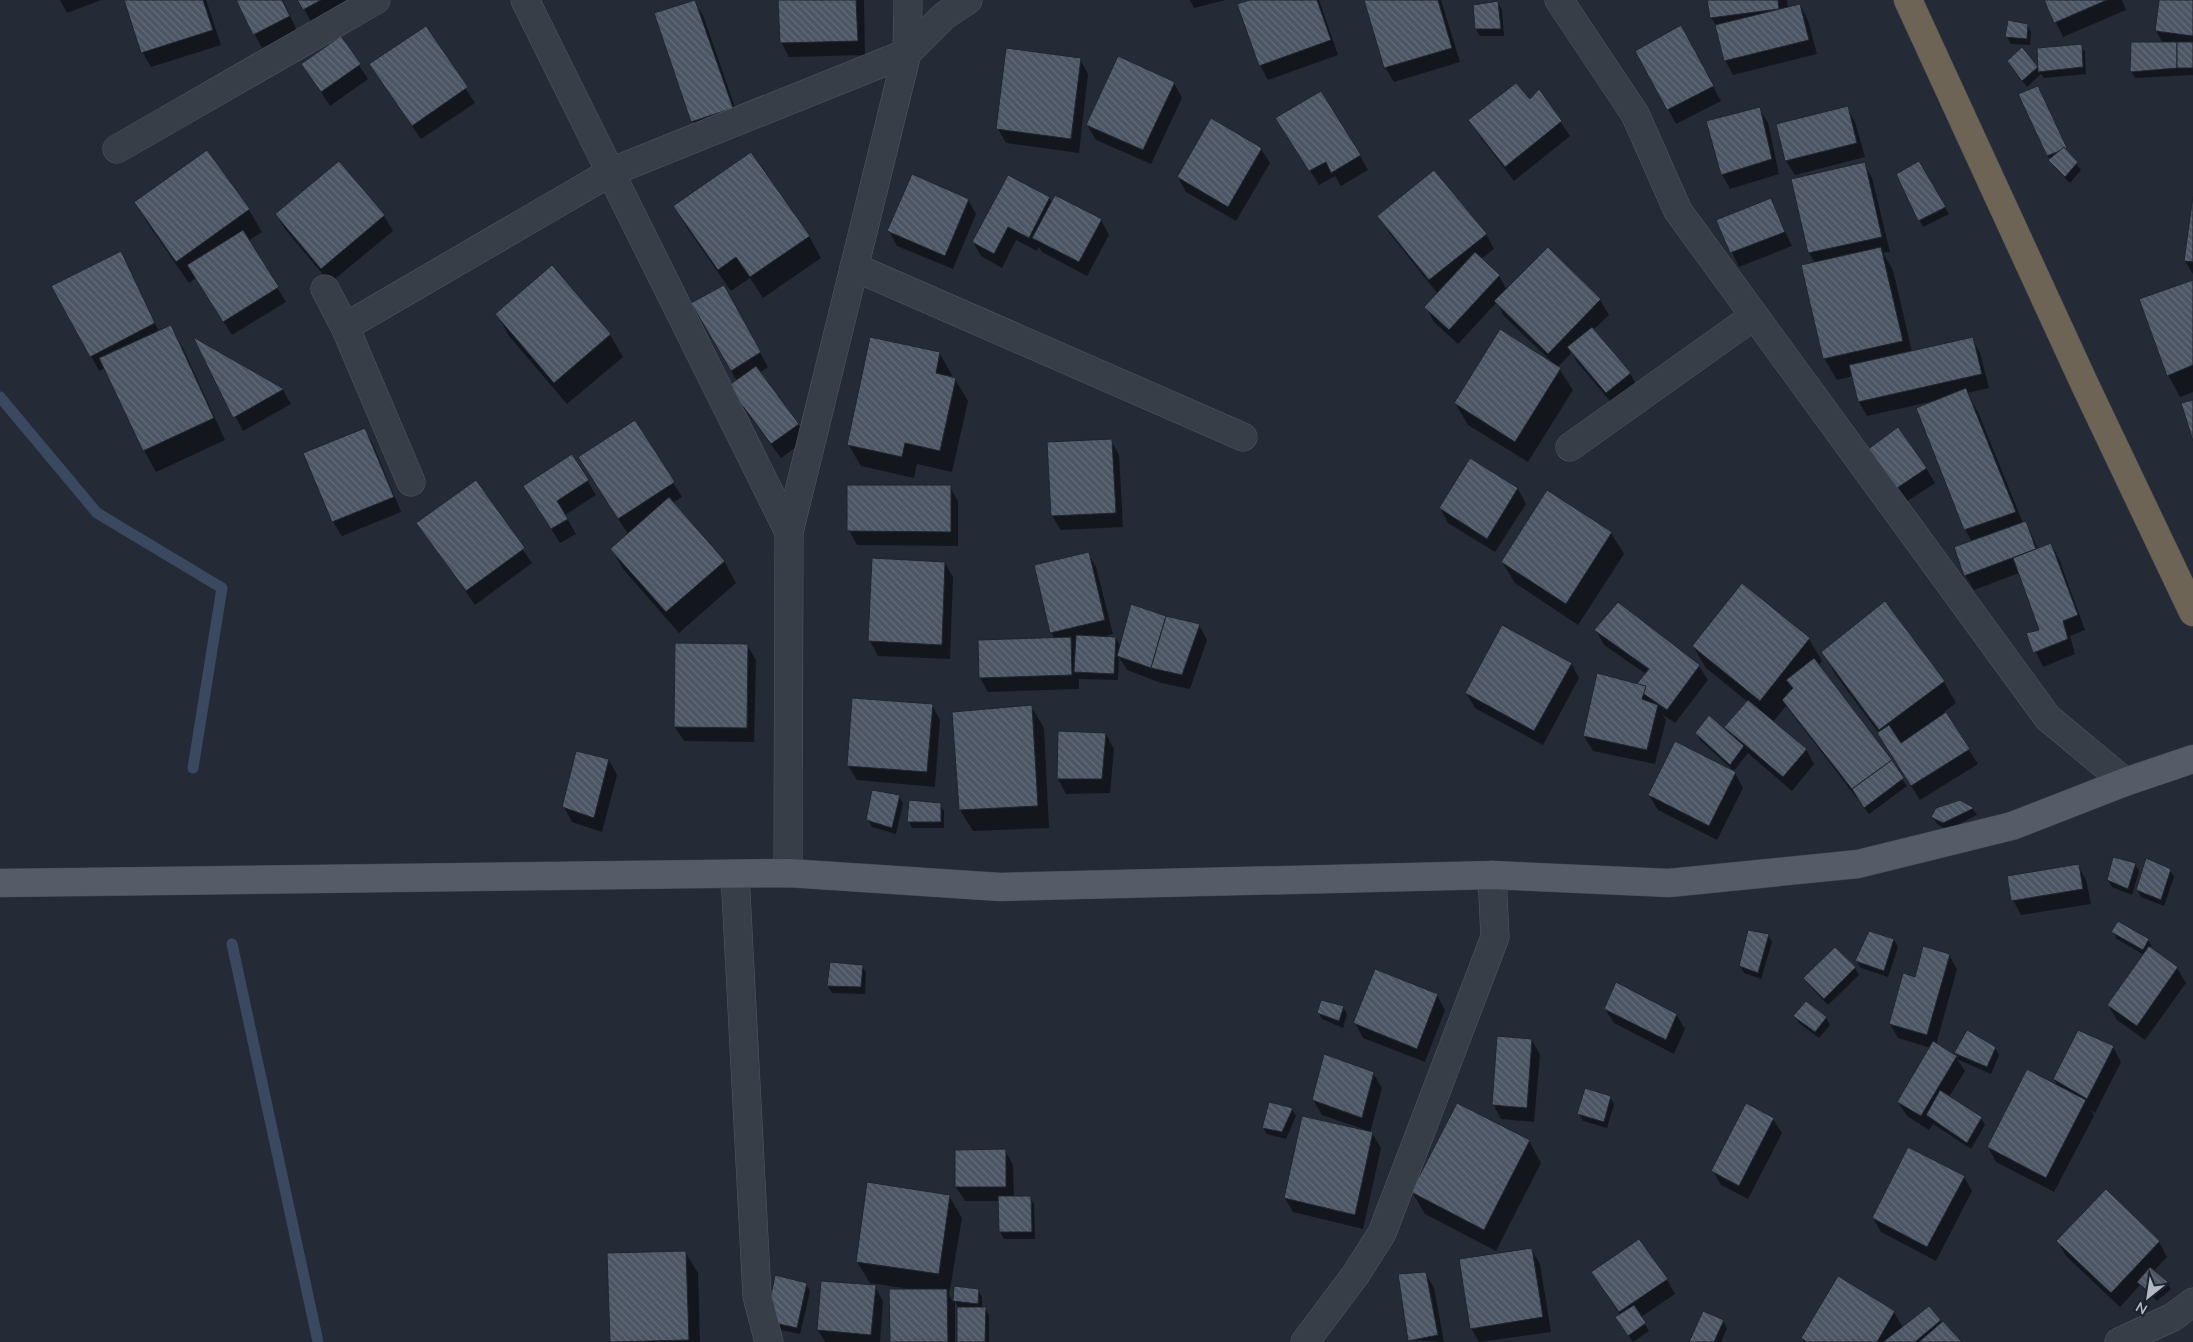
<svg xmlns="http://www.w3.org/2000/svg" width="2193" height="1342" font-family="'Nunito Sans',sans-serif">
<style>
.shadow{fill:#0007}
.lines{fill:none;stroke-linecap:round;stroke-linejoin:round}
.stream{stroke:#3a495f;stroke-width:11}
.building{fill:url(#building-back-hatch);stroke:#1e252f}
.street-casing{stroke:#525863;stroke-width:29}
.primary-casing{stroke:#404751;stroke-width:29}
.highway-casing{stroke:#424853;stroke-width:29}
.street{stroke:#373e48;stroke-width:28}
.primary{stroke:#555c68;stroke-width:28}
.highway{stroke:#6d6455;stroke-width:28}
</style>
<defs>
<pattern id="building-back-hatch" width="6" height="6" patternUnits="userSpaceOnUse" patternTransform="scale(1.25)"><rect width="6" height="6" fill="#4c5563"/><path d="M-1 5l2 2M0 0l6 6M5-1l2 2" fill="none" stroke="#636b78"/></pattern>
</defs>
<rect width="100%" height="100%" fill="#242b37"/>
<g class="shadow">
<polygon points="60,0 101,0 67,13"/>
<polygon points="125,0 206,0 221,45 151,67 142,52"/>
<polygon points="237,0 283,0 297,31 262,48"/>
<polygon points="299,0 372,0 316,31"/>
<polygon points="779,0 864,0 865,55 789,57 781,42"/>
<polygon points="1190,0 1226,0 1194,8"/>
<polygon points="1253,0 1319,0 1338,55 1268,80 1260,65"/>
<polygon points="1365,0 1441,0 1460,62 1394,82 1385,67"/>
<polygon points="1708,0 1787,0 1788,8 1800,5 1808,20 1817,54 1733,75 1725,60 1717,27 1711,17"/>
<polygon points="2045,0 2122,0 2126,10 2063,37"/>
<polygon points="2160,0 2193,0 2193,75 2135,78 2131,71 2163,43 2156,31"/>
<polygon points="694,1 703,15 740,122 701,136 693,121"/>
<polygon points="1498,3 1502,10 1504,36 1480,36 1476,29"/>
<polygon points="2027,25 2031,32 2030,45 2011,44 2007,37"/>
<polygon points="425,28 475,103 421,139 379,79"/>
<polygon points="341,38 368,79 330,106 303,64"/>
<polygon points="1689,42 1721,101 1676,124 1668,109"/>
<polygon points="2081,45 2085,52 2086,74 2044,78 2041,74 2027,87 2012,68 2037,68 2040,73 2039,49"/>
<polygon points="1080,59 1088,74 1079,153 1006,143 998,129"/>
<polygon points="1174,83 1182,98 1151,164 1096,140 1087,125"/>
<polygon points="1539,91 1570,136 1514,181 1478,134 1470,120 1530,101"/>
<polygon points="2020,94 2081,170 2070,183 2054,167 2050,161"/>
<polygon points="1847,107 1855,122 1865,157 1795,175 1786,161 1777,125"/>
<polygon points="1759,108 1768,123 1779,174 1730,189 1722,174"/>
<polygon points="1286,132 1360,156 1368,170 1341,186 1335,176 1319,185"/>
<polygon points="1261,149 1270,163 1236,221 1186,192 1178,177"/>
<polygon points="207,152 249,210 262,232 248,241 286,302 232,335 196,278 189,283 148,224 136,203"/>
<polygon points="338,162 384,216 393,231 330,283 285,229 276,215"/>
<polygon points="1918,163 1949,214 1923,227 1898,174"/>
<polygon points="1864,164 1872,178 1890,252 1883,253 1893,270 1912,352 1972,338 1980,353 1989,388 1967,393 1978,412 2023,523 2026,522 2038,549 2051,544 2059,559 2085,630 2070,636 2075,654 2043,667 2027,634 2040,631 2019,573 1974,590 1965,575 1972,542 1965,529 1934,401 1867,416 1859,402 1853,376 1837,380 1824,358 1815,263 1809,253 1792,180"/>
<polygon points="1049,198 1052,203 1101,220 1109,235 1087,276 1042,252 1039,247 1037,251 1016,240 1002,268 981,256 973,242"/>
<polygon points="968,200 976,214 953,269 897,246 889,231"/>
<polygon points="1770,200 1792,246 1739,267 1717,221"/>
<polygon points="2193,203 2193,274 2185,261"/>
<polygon points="674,206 809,236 821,258 763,298 750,278 731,291 687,228"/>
<polygon points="1379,216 1486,234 1494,249 1481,259 1499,276 1507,290 1548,249 1600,300 1609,315 1593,330 1630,373 1638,388 1615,407 1577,362 1572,352 1558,367 1573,390 1528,462 1468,425 1455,403 1551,361 1504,316 1497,302 1458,344 1434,322 1426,307 1438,294 1387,230"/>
<polygon points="121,252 159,332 171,327 183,348 225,440 156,472 144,450 105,368 99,371 91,356"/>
<polygon points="552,266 610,335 623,357 567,404 509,336 497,314"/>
<polygon points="2193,281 2193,392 2180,397 2168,375"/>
<polygon points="732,301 768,367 759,373 798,424 807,439 781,458 738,401 737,381 692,304"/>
<polygon points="196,340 283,390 291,404 243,431"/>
<polygon points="940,354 952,375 951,378 955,379 968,401 952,472 917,464 914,478 861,466 848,444"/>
<polygon points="634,422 682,497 673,503 724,561 736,583 679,633 624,570 611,549 628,534 588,472"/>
<polygon points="364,429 373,444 401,512 342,536 333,522 305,453"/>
<polygon points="1111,440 1119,455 1123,527 1061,530 1052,516"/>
<polygon points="572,456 596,495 565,515 576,534 560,543 533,500"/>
<polygon points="1471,460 1518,489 1526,504 1495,552 1448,523 1440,508"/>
<polygon points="1873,468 1926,468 1935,483 1900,506"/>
<polygon points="475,481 532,563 475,605 418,523"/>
<polygon points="950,487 958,501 958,546 857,545 849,530"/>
<polygon points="1611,533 1624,554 1578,625 1515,583 1502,562"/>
<polygon points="1088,553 1096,567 1113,634 1102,637 1116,638 1121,647 1166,618 1199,625 1207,640 1190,689 1161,683 1127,670 1119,657 1118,680 1079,679 1079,689 988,692 980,678 1055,639 1051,632"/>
<polygon points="945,563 953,577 950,659 878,656 870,641"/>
<polygon points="1743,585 1809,639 1822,661 1818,666 1907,786 1869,814 1786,706 1773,722 1806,749 1814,764 1792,791 1748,753 1734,771 1700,740 1696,733 1730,735 1726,727 1748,702 1706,668 1693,646"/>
<polygon points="1885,603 1944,682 1956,703 1944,712 1978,764 1920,800 1878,732 1835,674 1823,652"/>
<polygon points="1596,630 1699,666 1708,680 1675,723 1662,714 1666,720 1655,764 1593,751 1584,736 1646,674 1604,645"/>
<polygon points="747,645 756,660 754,742 684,741 675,727"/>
<polygon points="1571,663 1579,678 1543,745 1475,708 1466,693"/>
<polygon points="932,705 940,720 935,787 857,780 848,766"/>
<polygon points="1031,706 1044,728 1049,828 973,831 960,810"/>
<polygon points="1059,732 1106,734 1114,749 1110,793 1066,794 1058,779"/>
<polygon points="609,760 617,775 602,832 572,822 564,807"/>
<polygon points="1735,773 1743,788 1717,840 1658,810 1649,795"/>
<polygon points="899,796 903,803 896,834 872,827 868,820"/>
<polygon points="1960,801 1973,809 1977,815 1947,830 1937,824 1933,817"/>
<polygon points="940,804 944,811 944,828 912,828 909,821"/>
<polygon points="2135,864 2139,871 2132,895 2112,887 2108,880"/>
<polygon points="2078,865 2086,880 2091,904 2021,915 2013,900"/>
<polygon points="2170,870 2174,877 2164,906 2141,897 2137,890"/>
<polygon points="2113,932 2148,940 2152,947 2151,949 2177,968 2186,983 2145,1040 2117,1020 2108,1005 2144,955 2117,939"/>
<polygon points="1768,935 1772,942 1761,979 1744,973 1740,966"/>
<polygon points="1894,940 1898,947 1888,977 1861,968 1857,961"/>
<polygon points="1949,955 1957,969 1936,1045 1959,1058 1956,1053 1995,1048 1999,1055 1991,1074 1957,1059 1965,1071 1949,1097 1981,1118 1985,1125 1971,1149 1933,1124 1929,1130 1907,1116 1898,1102 1931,1048 1898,1038 1890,1024 1916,978"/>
<polygon points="862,966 866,973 865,994 832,993 828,986"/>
<polygon points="1855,968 1859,975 1828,1005 1809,985 1805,979"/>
<polygon points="1437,995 1445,1010 1425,1062 1363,1038 1355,1023"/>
<polygon points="1343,1007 1347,1014 1343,1028 1322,1019 1318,1012"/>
<polygon points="1605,1009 1676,1014 1685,1029 1674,1054 1614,1023"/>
<polygon points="1795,1016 1826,1018 1830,1025 1819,1038 1799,1023"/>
<polygon points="1532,1040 1540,1055 1534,1122 1501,1119 1493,1104"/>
<polygon points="2113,1047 2121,1062 2095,1113 2091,1110 2094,1116 2054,1192 1996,1162 1988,1147 2058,1087 2054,1079"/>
<polygon points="1373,1073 1382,1088 1370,1133 1372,1133 1381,1148 1363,1229 1293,1212 1285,1198 1363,1129 1322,1115 1313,1100"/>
<polygon points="1610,1097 1614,1104 1607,1128 1583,1121 1579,1114"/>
<polygon points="1292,1109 1296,1116 1286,1139 1267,1134 1263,1128"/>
<polygon points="1773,1119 1782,1133 1748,1199 1721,1185 1713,1171"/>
<polygon points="1529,1141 1541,1163 1496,1251 1425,1214 1412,1192"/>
<polygon points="1005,1150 1013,1165 1014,1197 1030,1197 1034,1204 1035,1239 1004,1239 1000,1232 1000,1201 965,1201 956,1187"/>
<polygon points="1964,1177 1972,1191 1936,1261 1881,1232 1873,1218"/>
<polygon points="2106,1191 2159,1242 2167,1257 2153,1272 2167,1283 2171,1289 2157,1301 2140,1285 2120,1307 2066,1256 2058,1242"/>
<polygon points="949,1196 962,1218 949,1295 954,1303 955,1288 978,1290 982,1297 982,1308 985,1308 989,1315 989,1342 958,1342 958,1307 955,1301 955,1342 892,1342 909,1289 870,1283 857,1262"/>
<polygon points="1531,1249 1540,1264 1551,1332 1479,1342 1471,1328"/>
<polygon points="685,1252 698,1273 700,1342 612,1342 609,1254"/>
<polygon points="1592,1272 1667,1280 1675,1294 1641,1317 1649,1331 1633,1342 1621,1324 1620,1315"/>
<polygon points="1425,1273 1434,1288 1444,1342 1410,1340"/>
<polygon points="1838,1278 1894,1312 1903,1328 1940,1320 1960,1342 1804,1342 1802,1338"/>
<polygon points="806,1284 810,1291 800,1334 771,1328"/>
<polygon points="875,1287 883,1301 880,1342 825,1342 818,1330"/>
<polygon points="1723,1321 1727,1328 1721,1342 1690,1342"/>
</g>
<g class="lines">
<g class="stream">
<polyline points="0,397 97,513 222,588 193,768"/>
<polyline points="232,944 318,1342"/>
</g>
</g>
<g class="building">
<polygon points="124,0 203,0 213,30 141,53"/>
<polygon points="236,0 282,0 290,16 253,35"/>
<polygon points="297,0 321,0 303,10"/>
<polygon points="695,0 733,108 691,122 654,13"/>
<polygon points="778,0 856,0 858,41 780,43"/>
<polygon points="1250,0 1317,0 1331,40 1259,66 1237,4"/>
<polygon points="1364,0 1438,0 1452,48 1384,68"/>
<polygon points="1707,0 1778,0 1779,9 1710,18"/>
<polygon points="2044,0 2107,0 2054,23"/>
<polygon points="2159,0 2193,0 2193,36 2155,31"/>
<polygon points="1498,1 1501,29 1475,29 1473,5"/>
<polygon points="1800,4 1809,40 1724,61 1715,25"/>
<polygon points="2008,20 2028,24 2027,39 2005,37"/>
<polygon points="1681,25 1714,86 1667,110 1635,51"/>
<polygon points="426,26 468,87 412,126 369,64"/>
<polygon points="341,36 361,64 321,92 301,64"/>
<polygon points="2131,42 2177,42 2177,68 2130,72"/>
<rect x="2177" y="42" width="16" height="26"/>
<polygon points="2082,44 2083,67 2038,72 2037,48"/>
<polygon points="2022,47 2038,67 2022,81 2007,61"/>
<polygon points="1006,48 1081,58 1071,139 996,129"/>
<polygon points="1118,56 1175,82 1143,150 1086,125"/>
<polygon points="1516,83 1530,99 1539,89 1562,121 1505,167 1468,120"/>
<polygon points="2038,86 2067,148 2047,156 2018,94"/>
<polygon points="1321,91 1361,155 1331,173 1326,162 1309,171 1275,118"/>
<polygon points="1848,106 1857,143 1785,161 1776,124"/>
<polygon points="1760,107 1772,159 1721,175 1706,121"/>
<polygon points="1211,118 1262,148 1228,207 1177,177"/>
<polygon points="2064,147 2078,162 2065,177 2048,160"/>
<polygon points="207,150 250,209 176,262 134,202"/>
<polygon points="751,152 810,236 750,277 736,257 718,270 673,206"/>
<polygon points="339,161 385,215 321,269 275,214"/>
<polygon points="1919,161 1946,207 1918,221 1896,174"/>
<polygon points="1865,162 1882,237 1808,253 1791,179"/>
<polygon points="1434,170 1487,234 1429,280 1377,216"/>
<polygon points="912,174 969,199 945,256 887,231"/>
<polygon points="1008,175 1050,197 1029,238 1008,227 994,254 972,242"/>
<polygon points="1055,195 1102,219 1079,262 1032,238"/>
<polygon points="2193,196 2193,262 2184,261"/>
<polygon points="1771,198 1785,232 1730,253 1716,220"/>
<polygon points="243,230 279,287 223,322 187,265"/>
<polygon points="1548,247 1601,299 1548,354 1494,301"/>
<polygon points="1881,247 1903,341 1823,359 1801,265"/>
<polygon points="121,251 155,323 90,357 51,286"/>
<polygon points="1475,252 1500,275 1449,330 1424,307"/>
<polygon points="552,265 611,334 554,383 495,314"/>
<polygon points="2193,280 2193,365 2167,376 2139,299"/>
<polygon points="724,285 761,352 731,371 691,303"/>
<polygon points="171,325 214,418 143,451 99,358"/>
<polygon points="1592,327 1631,373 1606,393 1567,347"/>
<polygon points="1500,329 1561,368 1515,442 1454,403"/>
<polygon points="193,337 284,389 233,418"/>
<polygon points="870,337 940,352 936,373 956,378 940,451 905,443 902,457 847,445"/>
<polygon points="1973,337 1982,374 1858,402 1849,365"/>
<polygon points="756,366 799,424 771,444 728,386"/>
<polygon points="1966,388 2016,512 1964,530 1916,408"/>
<polygon points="2193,400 2193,441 2181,403"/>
<polygon points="635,420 675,482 618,519 578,457"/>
<polygon points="1898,427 1927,468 1891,492 1863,453"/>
<polygon points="365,428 394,497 332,522 303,453"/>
<polygon points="1112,439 1116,513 1051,516 1047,442"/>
<polygon points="572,454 589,480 557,501 568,519 551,529 523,486"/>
<polygon points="1470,458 1518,488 1487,539 1439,508"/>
<polygon points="476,480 525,548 466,591 416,523"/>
<polygon points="847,485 951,485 951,532 847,531"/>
<polygon points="1547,490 1612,532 1566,604 1501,562"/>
<polygon points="669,497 725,561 666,612 610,549"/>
<polygon points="2026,521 2036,549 1964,576 1954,547"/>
<polygon points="2051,543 2078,615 2063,621 2068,639 2033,653 2026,633 2039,630 2013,558"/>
<polygon points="1089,552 1105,620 1050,633 1034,565"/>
<polygon points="872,558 945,562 942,645 868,641"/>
<polygon points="1742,583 1810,638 1760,701 1692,646"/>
<polygon points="1885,601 1945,681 1879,730 1821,652"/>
<polygon points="1618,602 1700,665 1667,710 1634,687 1649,669 1594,630"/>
<polygon points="1131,604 1166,616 1151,668 1117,656"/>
<polygon points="1166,616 1200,624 1182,675 1151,668"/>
<polygon points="1502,625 1572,663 1534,731 1465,693"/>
<polygon points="1076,635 1116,637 1114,674 1074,672"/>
<polygon points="1071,637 1072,675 979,678 978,640"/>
<polygon points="675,643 748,644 747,728 674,727"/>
<polygon points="1814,658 1892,760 1852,789 1782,700 1793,688 1786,680"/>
<polygon points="1597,673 1646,686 1642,699 1658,705 1647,750 1583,736"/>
<polygon points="852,698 933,704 927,772 847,766"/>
<polygon points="1748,700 1807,749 1783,777 1724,727"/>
<polygon points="1032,705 1038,806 959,810 952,712"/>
<polygon points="1946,712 1970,749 1911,786 1877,733 1889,725 1901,743"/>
<polygon points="1709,715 1744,746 1730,765 1695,733"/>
<polygon points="1058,731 1106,733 1102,779 1057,779"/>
<polygon points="1675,741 1736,772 1709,826 1648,795"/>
<polygon points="576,751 609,759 594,818 562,807"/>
<polygon points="1892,760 1904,778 1864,808 1852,789"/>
<polygon points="872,790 900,795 892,828 866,820"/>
<polygon points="909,800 941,803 941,822 907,822"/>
<polygon points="1960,800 1974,808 1943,823 1931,817 1936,808"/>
<polygon points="2113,857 2136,863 2128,889 2107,880"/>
<polygon points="2146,858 2171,869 2161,900 2136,890"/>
<polygon points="2079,864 2083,889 2011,901 2007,876"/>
<polygon points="2118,921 2149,939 2143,950 2111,932"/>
<polygon points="1748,930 1769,934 1758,973 1739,966"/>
<polygon points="1869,931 1894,939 1884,971 1855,961"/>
<polygon points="1923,946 1950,954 1927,1035 1889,1024 1903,973 1915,977"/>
<polygon points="2149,946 2178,967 2137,1026 2107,1005"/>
<polygon points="1835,947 1856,967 1824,999 1803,978"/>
<polygon points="830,962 863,965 861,987 827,986"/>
<polygon points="1375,969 1438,994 1417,1049 1353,1023"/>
<polygon points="1616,982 1677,1014 1666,1040 1604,1009"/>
<polygon points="1321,1000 1344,1006 1339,1021 1317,1013"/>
<polygon points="1806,1001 1827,1017 1815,1032 1793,1016"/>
<polygon points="1967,1030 1996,1047 1987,1067 1954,1053"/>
<polygon points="2078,1030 2114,1046 2087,1099 2053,1079"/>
<polygon points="1497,1036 1532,1039 1527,1108 1492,1105"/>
<polygon points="1933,1041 1957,1056 1921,1116 1897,1102"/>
<polygon points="1324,1054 1374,1072 1362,1118 1312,1100"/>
<polygon points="2027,1069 2086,1100 2046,1178 1987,1147"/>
<polygon points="1585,1088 1611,1096 1604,1122 1577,1114"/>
<polygon points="1940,1090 1982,1117 1967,1143 1926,1115"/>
<polygon points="1269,1102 1293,1108 1282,1132 1262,1128"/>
<polygon points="1457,1103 1530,1140 1484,1230 1411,1192"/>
<polygon points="1746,1103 1774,1118 1739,1186 1711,1171"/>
<polygon points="1302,1116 1373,1132 1355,1215 1284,1198"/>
<polygon points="1908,1147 1965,1176 1927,1247 1872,1218"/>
<polygon points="1006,1149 1006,1187 955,1187 955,1150"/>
<polygon points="867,1182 950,1195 939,1274 856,1262"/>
<polygon points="2106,1189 2160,1241 2111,1293 2056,1241"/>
<polygon points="998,1196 1031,1196 1032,1232 999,1232"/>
<polygon points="1639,1239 1668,1279 1619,1312 1591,1272"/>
<polygon points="1532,1248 1543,1317 1470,1329 1459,1259"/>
<polygon points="686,1251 689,1340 610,1342 607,1253"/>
<polygon points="2150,1267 2168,1282 2152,1295 2137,1282"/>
<polygon points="1426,1272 1438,1335 1408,1341 1398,1274"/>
<polygon points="775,1275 807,1283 797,1328 766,1321"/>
<polygon points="1838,1276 1895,1311 1877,1342 1807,1342 1801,1338"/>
<polygon points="821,1281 876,1285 871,1335 817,1330"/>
<polygon points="954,1286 979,1289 978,1304 953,1301"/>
<polygon points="889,1289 947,1289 948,1342 890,1342"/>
<polygon points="1634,1305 1646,1323 1628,1336 1615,1317"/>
<polygon points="1929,1306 1941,1320 1915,1342 1883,1342"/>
<polygon points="957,1307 986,1307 985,1342 957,1342"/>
<polygon points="1703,1311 1724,1320 1714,1342 1689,1342"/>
<polygon points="1943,1321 1962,1342 1919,1342"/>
</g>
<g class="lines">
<g class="street-casing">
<g id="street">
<polyline points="525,0 789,532"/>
<polyline points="1559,0 1635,114 1678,211 2048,718 2125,782"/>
<polyline points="117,149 376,0"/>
<polyline points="854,267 1243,437"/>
<polyline points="325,289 345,327 411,482"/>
<polyline points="345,327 611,172 907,53 908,0"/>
<polyline points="1570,447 1754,316"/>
<polyline points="788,873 789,532 907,53 944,16 968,0"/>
<polyline points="735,874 757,1296 769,1342"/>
<polyline points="1305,1342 1356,1274 1382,1233 1495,937 1492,875"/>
<polyline points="2119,1342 2173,1317 2193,1302"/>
</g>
</g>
<g class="primary-casing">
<polyline id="primary" points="0,883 788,873 1000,887 1492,875 1669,883 1858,864 2012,826 2125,782 2193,759"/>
</g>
<g class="highway-casing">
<polyline id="highway" points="1908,0 2085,385 2193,612"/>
</g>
<use href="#street" class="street"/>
<use href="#primary" class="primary"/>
<use href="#highway" class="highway"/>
</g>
<g transform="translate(2148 1297) rotate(210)" stroke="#1c232d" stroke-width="4" paint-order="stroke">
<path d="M0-4L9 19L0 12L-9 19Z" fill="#b2b8c4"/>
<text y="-8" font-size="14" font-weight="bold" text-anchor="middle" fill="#b2b8c4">N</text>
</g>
</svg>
